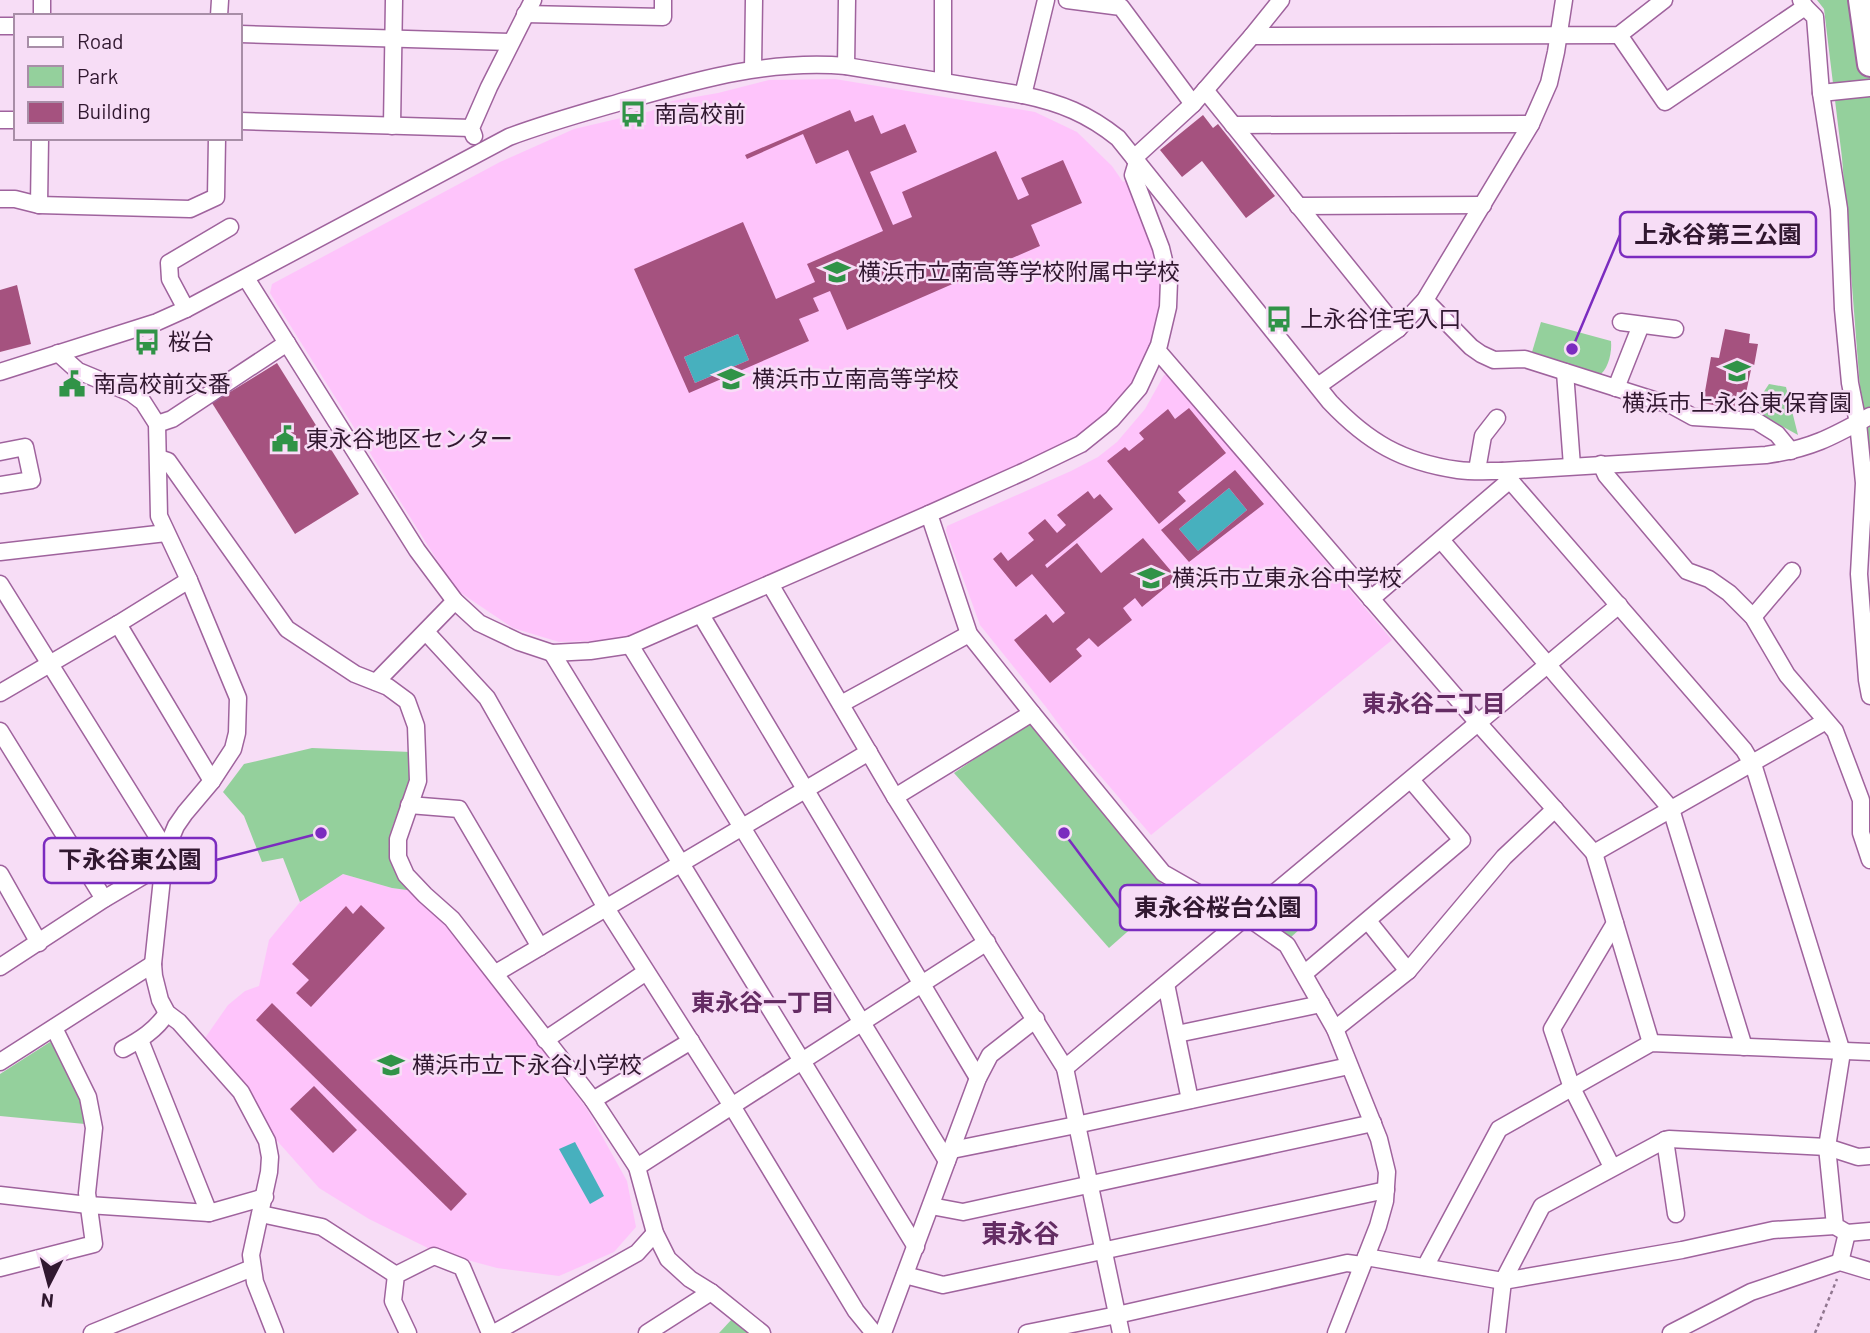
<svg xmlns="http://www.w3.org/2000/svg" width="1870" height="1333" font-family="Barlow,'Noto Sans JP',sans-serif">
<style>
.built{fill:#fec4fb}
.green{fill:#94d09c}
.water{fill:#47b0be}
.building{fill:#a5527f;fill-rule:evenodd}
.lines{fill:none;stroke-linecap:round;stroke-linejoin:round}
.minor-casing{stroke:#9f639d;stroke-width:19}
.highway-casing{stroke:#9f639d;stroke-width:28}
.path{stroke:#917790;stroke-width:2.5;stroke-dasharray:3.5 3.5;stroke-linecap:butt}
.minor{stroke:#fff;stroke-width:16}
.highway{stroke:#fff;stroke-width:24}
.labels{text-anchor:middle;stroke-width:5;stroke-linejoin:round;paint-order:stroke}
.poi-label{font-size:23px;fill:#311830;stroke:#f7ddf6;text-anchor:start}
.neighbourhood-label{font-size:24px;font-weight:bold;fill:#642c63;stroke:#f7ddf6}
.quarter-label{font-size:26px;font-weight:bold;fill:#642c63;stroke:#f7ddf6}
.leader{fill:none;stroke:#7b2cbf;stroke-width:2.5}
.callout-dot{fill:#7b2cbf;stroke:#f7ddf6;stroke-width:2.5}
.callout{fill:#f7ddf6;stroke:#7b2cbf;stroke-width:2.5}
.callout-label{font-size:24px;text-anchor:middle;font-weight:bold;fill:#311830}
</style>
<rect width="100%" height="100%" fill="#f7ddf6"/>
<g class="built">
<polygon points="835,79 1035,112 1077,132 1112,166 1123,182 1127,180 1160,261 1161,308 1147,360 1129,397 1098,430 625,640 559,642 513,628 455,589 270,293 272,284 500,162 574,129 651,111 672,101 718,93 769,80"/>
<polygon points="1164,375 1168,375 1392,640 1151,835 1074,745 1046,707 980,625 946,531 947,526 1071,471 1098,457 1117,442 1145,409"/>
<polygon points="343,874 392,888 414,891 466,947 587,1109 627,1181 636,1227 614,1252 559,1276 497,1268 434,1251 369,1219 319,1188 272,1135 263,1114 250,1092 205,1038 228,1005 245,991 259,986 269,940 300,902"/>
</g>
<g class="green">
<polygon points="1817,0 1870,0 1870,516 1842,158 1824,9"/>
<path d="M1541,322L1611,341C1612,351 1609,367 1601,374L1532,352Z"/>
<polygon points="1769,384 1786,387 1798,435 1760,414 1761,396"/>
<polygon points="1029,722 1170,894 1109,948 954,773"/>
<path d="M312,748L411,752C411,761 412,772 410,780C405,806 382,832 391,860C394,872 406,882 414,891L392,888L343,874L300,902L283,858L262,862L244,816L223,792L244,764Z"/>
<polygon points="1290,897 1311,919 1290,938 1272,922 1268,916 1269,910"/>
<polygon points="50,1042 58,1045 82,1101 85,1124 0,1116 0,1074"/>
<polygon points="733,1318 751,1333 719,1333"/>
</g>
<g class="water">
<polygon points="738,334 749,360 695,383 684,357"/>
<polygon points="1229,488 1247,510 1198,551 1179,529"/>
<polygon points="575,1142 604,1196 590,1204 559,1149"/>
</g>
<g class="building">
<polygon points="645,109 646,114 632,118 630,113"/>
<path d="M850,110L855,122L873,115L881,134L905,124L917,152L870,172L893,225L912,217L902,192L996,151L1018,200L1029,195L1021,178L1063,160L1082,203L1031,225L1040,246L847,330L830,291L813,298L819,311L799,319L809,341L689,393L634,269L743,222L776,299L815,282L807,264L883,231L848,150L816,164L803,134L747,159L745,155ZM738,334L749,360L695,383L684,357Z"/>
<polygon points="1203,115 1213,128 1218,124 1275,196 1246,218 1202,161 1182,177 1160,150"/>
<polygon points="17,285 31,344 0,352 0,290"/>
<polygon points="1725,329 1750,334 1749,343 1758,344 1754,366 1752,365 1746,393 1737,392 1734,409 1703,403 1711,357 1719,358"/>
<polygon points="157,336 159,340 145,346 143,342"/>
<polygon points="277,363 359,494 295,534 212,403"/>
<polygon points="69,375 81,380 76,394 63,388"/>
<polygon points="1189,408 1226,453 1178,492 1186,501 1159,524 1107,461 1125,447 1129,451 1144,439 1139,433 1168,409 1175,419"/>
<path d="M1235,470L1264,504L1189,562L1161,530ZM1229,488L1247,510L1198,551L1179,529Z"/>
<polygon points="1088,491 1094,499 1100,494 1113,509 1045,565 1047,568 1077,543 1101,573 1143,538 1177,578 1142,607 1135,598 1123,608 1132,620 1098,647 1089,638 1076,649 1082,656 1050,683 1014,640 1046,614 1053,623 1065,613 1032,574 1016,587 993,559 1001,552 1008,561 1034,540 1028,533 1045,519 1057,533 1066,525 1057,515"/>
<polygon points="361,905 385,928 311,1007 296,993 309,980 292,964 346,906 353,914"/>
<polygon points="272,1003 467,1194 451,1211 256,1020"/>
<polygon points="314,1086 357,1130 333,1153 290,1109"/>
</g>
<g class="lines">
<g class="minor-casing">
<g id="minor">
<polyline points="943,0 943,81"/>
<polyline points="1067,0 1121,7 1193,104"/>
<polyline points="1801,0 1805,7 1815,17 1821,93 1839,209 1843,309 1850,383 1858,423 1864,483 1859,574 1867,680 1870,696"/>
<polyline points="525,14 663,17 663,0"/>
<polyline points="42,16 42,0"/>
<polyline points="219,16 220,0"/>
<polyline points="0,26 16,26"/>
<polyline points="240,34 511,42"/>
<polyline points="1619,35 1665,102 1805,7"/>
<polyline points="1252,36 1619,35 1664,0"/>
<polyline points="846,66 847,0"/>
<polyline points="753,68 754,0"/>
<polyline points="1205,90 1398,329"/>
<polyline points="1821,93 1870,88"/>
<polyline points="1023,95 1046,0"/>
<polyline points="0,120 16,120"/>
<polyline points="240,121 471,128"/>
<polyline points="1233,125 1531,124"/>
<polyline points="392,126 394,0"/>
<polyline points="474,136 471,128 489,87 533,0"/>
<polyline points="1134,158 1193,104 1252,36 1281,0"/>
<polyline points="1137,162 1133,175 1161,248 1169,281 1168,307 1159,345 1139,388 1112,419 1081,444 1025,471 929,514 969,634 1032,713 1163,873 1205,897 1247,917 1287,945 1335,1029 1379,1139 1387,1172 1385,1201 1378,1226 1336,1333"/>
<polyline points="0,199 15,199 39,205 190,209 216,197 217,138"/>
<polyline points="39,205 40,138"/>
<polyline points="1298,206 1483,205"/>
<polyline points="246,278 417,550 455,601 479,623 519,642 552,653 590,651 630,645 929,514"/>
<polyline points="1425,300 1471,347 1481,354 1494,360 1525,359 1673,406 1693,417 1756,421 1777,434 1791,451"/>
<polyline points="186,309 170,279 169,263 230,227"/>
<polyline points="1621,322 1675,329"/>
<polyline points="1157,350 1479,724 1594,853 1651,1043"/>
<polyline points="58,353 78,371 131,393 143,402 157,424 159,516 189,580 238,698 237,733 233,749 212,781 185,813 176,826 168,845 163,869 153,964 154,976 160,1000 167,1013 179,1022 241,1092 267,1141 270,1157 269,1172 251,1255 255,1282 275,1333"/>
<path d="M0,372L157,322L186,309L509,137C549,122 590,111 631,99C704,78 769,60 846,66L1023,95C1061,103 1088,114 1118,138L1330,402C1368,442 1402,462 1458,470C1472,472 1488,471 1502,471L1766,455C1810,449 1832,437 1870,416"/>
<polyline points="1565,372 1572,466"/>
<polyline points="1318,386 1398,329 1425,300 1531,124 1549,83 1556,52 1564,0"/>
<polyline points="1616,388 1641,325"/>
<polyline points="157,424 172,419 287,343"/>
<polyline points="0,452 25,447 32,480 0,485"/>
<polyline points="159,458 168,461 287,629 355,674 388,687 407,701 416,726 418,781 398,839 398,857 406,875 425,895 452,919 593,1100 637,1167 655,1233 668,1259 690,1279 711,1292 762,1333"/>
<polyline points="1601,464 1606,475 1687,571 1709,579 1729,593 1753,617 1787,675 1835,731 1861,800 1861,833 1870,860"/>
<polyline points="1477,470 1483,436 1497,418"/>
<polyline points="1502,471 1744,750 1754,767 1842,1052 1827,1147 1835,1226 1847,1233 1840,1262"/>
<polyline points="1441,540 1671,809 1744,1047"/>
<polyline points="0,552 166,533"/>
<polyline points="0,584 159,839 168,845"/>
<polyline points="770,584 895,797 1065,1068 1619,605"/>
<polyline points="1371,599 1510,480"/>
<polyline points="701,615 978,1078"/>
<polyline points="1753,617 1792,571"/>
<polyline points="118,624 212,781"/>
<polyline points="426,632 487,698 606,908 732,1106 856,1311 874,1333"/>
<polyline points="630,645 947,1161"/>
<polyline points="552,653 916,1247"/>
<polyline points="376,682 455,601"/>
<polyline points="0,693 118,624 189,580"/>
<polyline points="841,704 969,634"/>
<polyline points="0,731 104,899"/>
<polyline points="895,797 1032,713"/>
<polyline points="409,805 459,809 540,947"/>
<polyline points="1594,853 1826,721"/>
<polyline points="0,874 39,943"/>
<polyline points="1368,921 1408,971"/>
<polyline points="0,967 104,899 148,873 163,869"/>
<polyline points="496,973 869,752"/>
<polyline points="1305,973 1462,840 1411,780"/>
<polyline points="1166,984 1190,1100"/>
<polyline points="1335,1029 1408,971 1504,857 1555,809"/>
<polyline points="1177,1034 1321,1004"/>
<polyline points="140,1040 209,1213"/>
<polyline points="545,1040 646,972"/>
<path d="M123,1049C140,1040 156,1030 167,1013"/>
<polyline points="0,1062 153,964"/>
<polyline points="1065,1068 1121,1333"/>
<polyline points="593,1100 691,1041"/>
<polyline points="1665,1140 1676,1214"/>
<polyline points="952,1150 1076,1125 1349,1066"/>
<polyline points="637,1167 987,942"/>
<polyline points="1612,1167 1572,1088 1552,1029 1615,923"/>
<polyline points="0,1195 88,1205 209,1213 265,1197"/>
<polyline points="931,1206 963,1212 1373,1123"/>
<polyline points="261,1214 322,1227 396,1275"/>
<polyline points="1847,1233 1870,1231"/>
<polyline points="1366,1257 1503,1281 1682,1250 1773,1230 1835,1226"/>
<polyline points="1425,1267 1499,1129 1651,1043 1870,1052"/>
<polyline points="0,1268 94,1244 87,1193 94,1128 88,1097 54,1028"/>
<polyline points="905,1275 943,1285 1386,1190"/>
<polyline points="92,1333 252,1268"/>
<polyline points="408,1333 393,1301 396,1275 434,1256 462,1267 490,1333"/>
<polyline points="494,1333 637,1253 655,1233"/>
<polyline points="647,1333 711,1292"/>
<polyline points="883,1333 978,1078 990,1055 1036,1019"/>
<polyline points="1027,1333 1117,1315 1347,1263 1362,1265"/>
<polyline points="1497,1333 1503,1281 1542,1206 1665,1140 1669,1139 1827,1147 1858,1157 1870,1156"/>
<polyline points="1671,1333 1751,1292 1840,1262 1870,1271"/>
</g>
</g>
<g class="highway-casing">
<polyline id="highway" points="1861,0 1870,64"/>
</g>
<polyline class="path" points="1815,1333 1837,1279"/>
<use href="#minor" class="minor"/>
<use href="#highway" class="highway"/>
</g>
<defs>
<g id="bus-bare" transform="scale(2.1)"><path d="M-5-6H5V4H4V6H2V4H-2V6H-4V4H-5ZM-3.5-4V0h7V-4ZM-3.5 1.2v1.5H-2V1.2ZM2 1.2v1.5H3.5V1.2Z" fill="#309347" stroke="#f7ddf6" stroke-width="2.5" paint-order="stroke"/></g>
<g id="school-bare" transform="scale(2.1)"><path d="M0-5L7-2L0 1L-7-2ZM-4 1L0 2.5L4 1V4Q0 6-4 4Z" fill="#309347" stroke="#f7ddf6" stroke-width="2.5" paint-order="stroke"/></g>
<g id="civic-bare" transform="scale(2.1)"><path d="M-.6-6.5H3V-4.5H.6V-3L4-1V1h2V6H-6V1h2V-1L-.6-3ZM-1.2 2.5V6h2.4V2.5Z" fill="#309347" stroke="#f7ddf6" stroke-width="2.5" paint-order="stroke"/></g>
</defs>
<g fill-rule="evenodd">
<use href="#bus-bare" x="633" y="114"/>
<use href="#school-bare" x="837" y="272"/>
<use href="#bus-bare" x="1279" y="319"/>
<use href="#bus-bare" x="147" y="342"/>
<use href="#school-bare" x="1737" y="371"/>
<use href="#school-bare" x="731" y="379"/>
<use href="#civic-bare" x="72" y="384"/>
<use href="#civic-bare" x="285" y="439"/>
<use href="#school-bare" x="1151" y="578"/>
<use href="#school-bare" x="391" y="1065"/>
</g>
<g class="labels">
<g class="poi-label">
<text x="654" y="122">南高校前</text>
<text x="858" y="280">横浜市立南高等学校附属中学校</text>
<text x="1300" y="327">上永谷住宅入口</text>
<text x="168" y="350">桜台</text>
<text x="752" y="387">横浜市立南高等学校</text>
<text x="93" y="392">南高校前交番</text>
<text x="1737" y="411" text-anchor="middle">横浜市上永谷東保育園</text>
<text x="306" y="447">東永谷地区センター</text>
<text x="1172" y="586">横浜市立東永谷中学校</text>
<text x="412" y="1073">横浜市立下永谷小学校</text>
</g>
<g class="neighbourhood-label">
<text x="1434" y="712">東永谷二丁目</text>
<text x="763" y="1011">東永谷一丁目</text>
</g>
<g class="quarter-label">
<text x="1020" y="1243">東永谷</text>
</g>
</g>
<path class="leader" d="M1572 349L1620 235M321 833L216 860M1064 833L1120 908"/>
<g class="callout-dot">
<circle cx="1572" cy="349" r="7"/>
<circle cx="321" cy="833" r="7"/>
<circle cx="1064" cy="833" r="7"/>
</g>
<g class="callout">
<rect x="1620" y="212" width="196" height="45" rx="7"/>
<rect x="44" y="838" width="172" height="45" rx="7"/>
<rect x="1120" y="885" width="196" height="45" rx="7"/>
</g>
<g class="callout-label">
<text x="1718" y="243">上永谷第三公園</text>
<text x="130" y="868">下永谷東公園</text>
<text x="1218" y="916">東永谷桜台公園</text>
</g>
<rect x="14" y="14" width="228" height="126" fill="#f7ddf6" stroke="#a88ea7" stroke-width="2"/>
<rect x="28" y="37" width="35" height="10" fill="#ffffff" stroke="#a88ea7" stroke-width="2"/>
<text x="77" y="49" font-size="21" fill="#311830">Road</text>
<rect x="28" y="66" width="35" height="21" fill="#94d09c" stroke="#a88ea7" stroke-width="2"/>
<text x="77" y="84" font-size="21" fill="#311830">Park</text>
<rect x="28" y="102" width="35" height="21" fill="#a5527f" stroke="#a88ea7" stroke-width="2"/>
<text x="77" y="119" font-size="21" fill="#311830">Building</text>
<g transform="translate(49 1284) rotate(186)" stroke="#f7ddf6" stroke-width="5" paint-order="stroke">
<path d="M0-5L12 26L0 18L-12 26Z" fill="#311830"/>
<text y="-10" font-size="19" font-weight="bold" text-anchor="middle" fill="#311830">N</text>
</g>
</svg>
